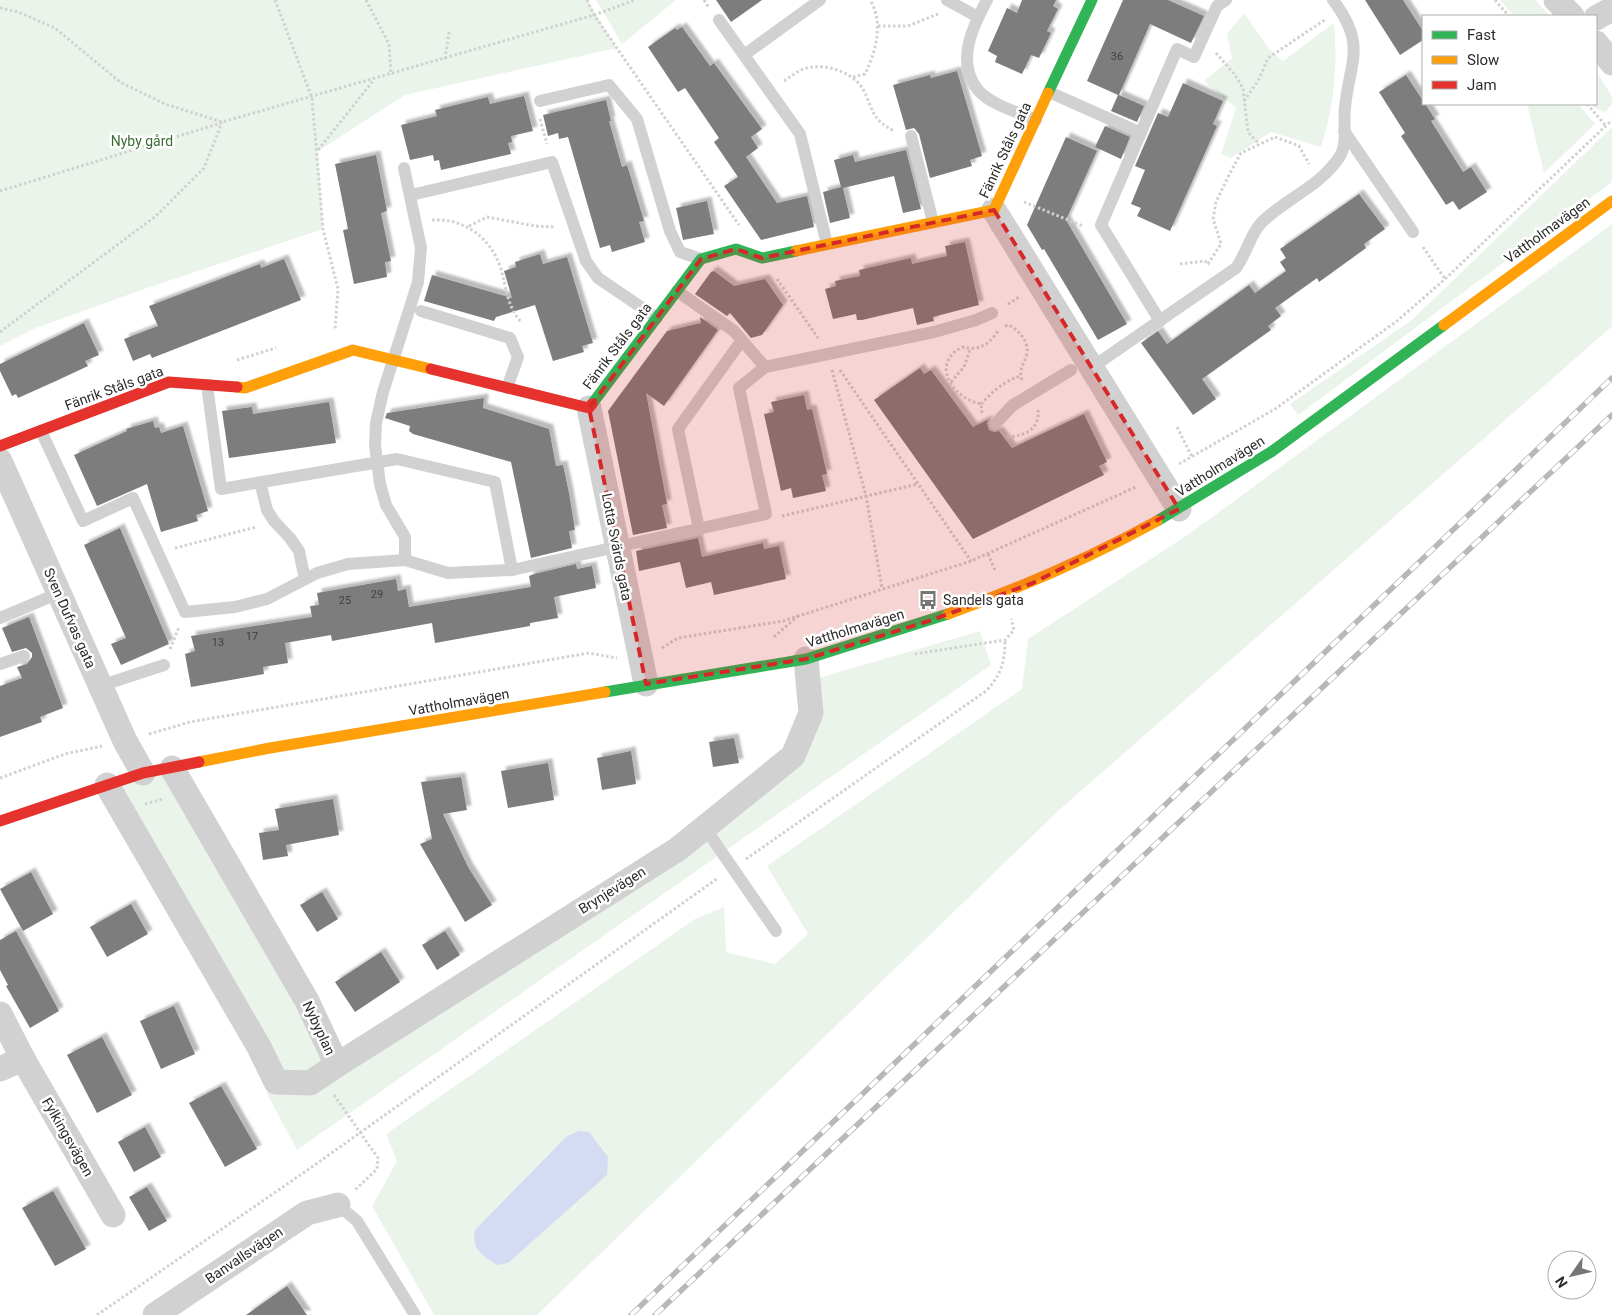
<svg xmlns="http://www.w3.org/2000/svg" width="1612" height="1315" font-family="Roboto,sans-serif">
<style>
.green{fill:#ebf4ea}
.water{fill:#d4dbf2}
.building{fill:#7d7d7d;filter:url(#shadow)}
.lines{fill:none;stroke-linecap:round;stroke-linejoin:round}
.path{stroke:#d1d1d1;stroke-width:3;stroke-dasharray:2.5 2.5;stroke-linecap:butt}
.lane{stroke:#d1d1d1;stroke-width:12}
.street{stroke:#d1d1d1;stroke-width:25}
.fast{stroke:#30b455;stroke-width:11}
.slow{stroke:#ff9f0a;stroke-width:11}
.jam{stroke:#e5322d;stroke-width:11}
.rail-casing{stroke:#b8b8b8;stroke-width:5.5}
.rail{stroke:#fff;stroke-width:4;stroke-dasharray:11;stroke-linecap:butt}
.marked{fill:#d62828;fill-opacity:0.2;stroke:#d62828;stroke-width:4;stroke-dasharray:10 6;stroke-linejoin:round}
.labels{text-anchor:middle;stroke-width:5;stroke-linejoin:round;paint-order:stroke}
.number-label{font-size:11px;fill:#404040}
.park-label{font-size:14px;fill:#3c6b36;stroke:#fff}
.street-label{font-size:14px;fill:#2c2c2c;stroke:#fff}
.poi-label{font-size:14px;fill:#2c2c2c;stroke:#fff;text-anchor:start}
</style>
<defs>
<filter id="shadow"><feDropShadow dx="4.5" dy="-4.5" stdDeviation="1" flood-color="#0004"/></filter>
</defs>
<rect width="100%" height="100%" fill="#fff"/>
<g class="green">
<polygon points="0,0 587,0 617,48 405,95 318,151 323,229 147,288 33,329 0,346"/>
<polygon points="596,0 676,0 622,44"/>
<polygon points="1500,0 1535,0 1550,16 1514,16"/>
<path d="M1244,13L1269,49L1283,61L1334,23C1338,65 1334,107 1321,147L1271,132L1231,158L1221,154L1236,108L1204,81L1232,58L1227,34Z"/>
<polygon points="1596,70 1612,97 1612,104 1605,112 1596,109 1591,104 1596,104"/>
<polygon points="1527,104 1578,104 1595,124 1544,173"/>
<polygon points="1612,127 1612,182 1298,415 1290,404 1412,320"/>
<polygon points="1612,224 1612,326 1609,329 1057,812 537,1315 434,1315 372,1206 397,1161 386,1134 695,919 724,907 726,952 775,964 808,934 767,866 1022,689 1028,639 1189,534"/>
<polygon points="980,631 991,665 297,1150 266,1092 276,1082 107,785 172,768 336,1064 493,965 793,756 808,681"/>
</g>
<path class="water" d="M579,1131L589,1132L608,1157L607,1175L508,1263L498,1265C482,1257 471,1248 475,1230L567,1136Z"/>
<g class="building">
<polygon points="716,0 762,0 731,22"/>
<polygon points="1022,0 1056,0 1053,6 1058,9 1047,31 1051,33 1039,58 1031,55 1022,74 995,62 997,56 988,51 1007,8 1017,13"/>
<polygon points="1123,0 1168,0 1204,16 1191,43 1150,24 1119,95 1144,106 1137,122 1111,111 1118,95 1087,81"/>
<polygon points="1365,0 1403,0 1423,31 1423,40 1400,55"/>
<polygon points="682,27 710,66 714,63 762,129 751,137 758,148 746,157 777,203 807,196 814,227 761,240 724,186 738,177 714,142 719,138 685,88 678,92 648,47 675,28 677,30"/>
<polygon points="957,71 982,156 970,160 972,166 930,178 919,134 914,128 906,130 893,85 930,75 931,78"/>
<polygon points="1406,75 1435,119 1431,121 1463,172 1471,167 1487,192 1459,210 1453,201 1446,205 1401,136 1405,133 1379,92"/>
<polygon points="1183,83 1223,101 1213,124 1217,126 1170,231 1137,216 1141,208 1131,204 1145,170 1135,166 1158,113 1168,117"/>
<polygon points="524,96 533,131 511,136 512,142 508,143 511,154 441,170 439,160 434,161 433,155 410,160 401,125 437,116 435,110 488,97 490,104"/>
<polygon points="606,100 611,121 609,121 622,167 627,165 644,221 639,222 645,242 612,252 610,245 600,248 568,137 559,139 558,133 548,136 543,115"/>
<polygon points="1105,126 1130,137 1121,159 1095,147"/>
<polygon points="1066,137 1097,151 1066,220 1127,324 1098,340 1044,249 1042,250 1027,225"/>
<polygon points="906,150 921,209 903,213 894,176 843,188 850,218 830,223 823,192 841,187 834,160 853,155 855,162"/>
<polygon points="376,155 387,211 381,213 391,261 385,262 387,277 354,284 343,230 348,229 335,164"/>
<polygon points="1359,194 1385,229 1364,244 1366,248 1319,282 1317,278 1275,308 1281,316 1268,326 1271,330 1202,379 1216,399 1193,415 1141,343 1158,331 1167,344 1249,285 1255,293 1286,271 1280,262 1286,258 1280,249"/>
<polygon points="707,201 714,234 683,240 676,208"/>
<polygon points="965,242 979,305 933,317 934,321 917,325 913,308 862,320 857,320 856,314 833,319 825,289 836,286 835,281 860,276 859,270 911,258 912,264 947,256 945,246"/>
<polygon points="540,254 543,264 567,257 593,343 582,346 584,352 553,361 535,305 496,317 494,321 424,301 432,275 512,298 504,271 516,267 515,262"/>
<polygon points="284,259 301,300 152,358 150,354 133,361 124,339 158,326 149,306 260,264 261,268"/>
<polygon points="714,271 734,286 765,279 783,305 762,335 751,338 730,313 727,316 695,294 711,272"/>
<polygon points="700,317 718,330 664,406 646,393 667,504 662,505 667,528 633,535 608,411 667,331 701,323"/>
<polygon points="84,323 99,355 85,361 88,366 56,381 18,398 16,394 12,396 0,371 0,364"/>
<polygon points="920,368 924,374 931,370 973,427 989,419 987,423 989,430 994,432 999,431 1012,448 1084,414 1107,462 1099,466 1104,475 973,539 874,400"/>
<polygon points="804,395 807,410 812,409 827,474 822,475 826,491 793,498 791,488 781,491 764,414 774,412 771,402"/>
<polygon points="484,398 483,408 549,429 556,466 563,465 569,493 575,530 569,531 572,548 531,558 511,462 413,434 409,431 410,426 385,418 387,413"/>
<polygon points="329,402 336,443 229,458 222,411 252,407 253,414"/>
<polygon points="153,421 155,428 159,427 161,433 183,426 208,511 196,515 198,521 161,532 147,484 97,506 74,455 127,431 126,429"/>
<polygon points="120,528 169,644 121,665 111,644 126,638 84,545"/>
<polygon points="698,538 702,557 763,543 764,549 779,546 786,579 714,595 711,582 686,588 680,562 639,571 636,551"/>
<polygon points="576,564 577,569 592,566 596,588 554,597 558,618 530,623 530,626 435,643 432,623 332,641 331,635 285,643 288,663 263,667 264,674 191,687 185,654 195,651 191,636 312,617 310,606 319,605 317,593 396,579 398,591 406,589 409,607 531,587 529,576 534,574"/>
<polygon points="29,617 63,708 40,717 42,722 0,737 0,686 22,678 17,667 27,664 32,657 32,653 26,648 12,652 2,628"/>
<polygon points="734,738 739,763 713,767 709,742"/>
<polygon points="631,751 636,784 602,790 597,758"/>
<polygon points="548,763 554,800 508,808 501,771"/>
<polygon points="461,777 467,810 443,814 468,867 492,905 465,922 420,844 432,839 421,782"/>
<polygon points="333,799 339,835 286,845 288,856 263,860 259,833 279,830 275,809"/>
<polygon points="31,872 53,914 23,931 0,889"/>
<polygon points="322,892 338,919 317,932 300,905"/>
<polygon points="131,904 148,934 107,957 90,927"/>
<polygon points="16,931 59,1011 30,1028 6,986 8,985 0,970 0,940"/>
<polygon points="445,931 460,955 437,970 422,945"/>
<polygon points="381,952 400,982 355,1012 335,982"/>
<polygon points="174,1006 195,1054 161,1069 140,1021"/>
<polygon points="102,1037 132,1095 97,1113 67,1055"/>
<polygon points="221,1086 257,1149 225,1167 189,1103"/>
<polygon points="145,1127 161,1157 134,1172 118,1142"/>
<polygon points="147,1187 167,1221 149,1231 129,1197"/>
<polygon points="53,1191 86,1249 55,1266 22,1208"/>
<polygon points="287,1286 307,1315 246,1315"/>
</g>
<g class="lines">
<g class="path">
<polyline points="275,0 312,98 323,229 338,289 335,330"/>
<polyline points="366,0 389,44 391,75"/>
<polyline points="587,0 594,15 739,225"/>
<polyline points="704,0 709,8"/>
<polyline points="1495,0 1509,16"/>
<polyline points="0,8 18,12 55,28 120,82 165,104 222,122 594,15 635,0"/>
<polyline points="878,26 908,26 938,14"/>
<polyline points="1216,53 1235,75 1243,88 1248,132 1259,144"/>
<polyline points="445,59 449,32"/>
<path d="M853,77L865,74C876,51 884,23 870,0"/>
<path d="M784,81C790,77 795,73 801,70C821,61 852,71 863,89C874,110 870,118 894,131"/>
<polyline points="1244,101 1258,81 1268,58 1326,19"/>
<polyline points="1587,104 1606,126"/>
<polyline points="540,119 547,144"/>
<polyline points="318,150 373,81"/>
<polyline points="0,191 221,123"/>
<polyline points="1024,202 1083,226"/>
<path d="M432,220C463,218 489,236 500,266C507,287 506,306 522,323"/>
<polyline points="469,226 487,217 535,226 556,227"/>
<polyline points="1423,247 1445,279"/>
<polyline points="1180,264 1205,261 1209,265"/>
<polyline points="1208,264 1221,244 1213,219 1216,202 1230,173 1241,153 1275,137 1299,146 1309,164"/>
<polyline points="777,279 818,338"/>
<polyline points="1008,304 1019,297"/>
<path d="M1005,326L1008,325C1018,329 1029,341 1027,353C1025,364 1018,368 1022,380"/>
<polyline points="0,332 156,216 204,168 222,122"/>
<polyline points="237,360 276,348"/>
<polyline points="832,370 866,496 882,588"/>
<polyline points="840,370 971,561"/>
<polyline points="951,382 964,367 970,349"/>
<path d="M981,404C992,392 1005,380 1021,376"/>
<path d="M982,413L981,404C954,399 929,365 962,347C980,351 988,345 998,331"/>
<polyline points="1177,427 1192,457"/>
<path d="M1007,437C1025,436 1040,429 1038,410"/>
<polyline points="1179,464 1275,409 1397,321 1445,279 1612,120"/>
<polyline points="782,516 918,484"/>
<polyline points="175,548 256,527"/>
<polyline points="988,554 995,570"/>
<polyline points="774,637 799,615"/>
<polyline points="662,648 678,638 783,621 971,561 1136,487"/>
<polyline points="170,649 179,627"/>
<polyline points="915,654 1005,640 1014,630 1011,619"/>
<polyline points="149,734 190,722 589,653 617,658"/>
<polyline points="0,778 65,754 102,746"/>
<polyline points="145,804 163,799"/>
<path d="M746,859L986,691C1001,675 1005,662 1005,640"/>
<polyline points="334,1095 378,1158 377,1169 355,1190"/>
<polyline points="97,1315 309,1169 718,878"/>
</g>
<g class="lane">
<polyline points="947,0 978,17"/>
<path d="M987,0C973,26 955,62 978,90C991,105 1018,112 1036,120"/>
<polyline points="719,20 800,134 827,244"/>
<polyline points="744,55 820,0"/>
<polyline points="1049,92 1141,133"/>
<polyline points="540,101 609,85 637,119 670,231 680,252 701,259"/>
<polyline points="1344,131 1413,232"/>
<polyline points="911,136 933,222"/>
<polyline points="404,168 421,248 418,282 383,392 376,423 375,445 380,484 386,505 405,537 405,560"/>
<polyline points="411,195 552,162 586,261 598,278 657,318"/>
<polyline points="677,291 734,331 765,367"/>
<polyline points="421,311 510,338 518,357 507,388"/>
<polyline points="1160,321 1101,225 1177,49 1194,57 1217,6 1226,0"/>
<path d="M1091,368L1236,268C1247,253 1250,234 1262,222C1287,198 1321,186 1340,156C1348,143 1343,122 1345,107C1350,60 1367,45 1333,0"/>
<polyline points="207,385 221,489 397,459 495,482 512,570"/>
<polyline points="995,424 1013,405 1071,370"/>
<polyline points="41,431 83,521 133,498 185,612 235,607 267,599 317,573 348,564 405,560 448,573 512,570 766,514 739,388 765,367 934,332 976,320 992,313"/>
<polyline points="260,482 267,510 274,521 290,538 299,551 305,579"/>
<polyline points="699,529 678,429 742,340"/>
<polyline points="0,618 59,593"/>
<polyline points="0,664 24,656"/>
<polyline points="100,686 164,665"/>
<polyline points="705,828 776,931"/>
<polyline points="338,1205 357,1221 415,1315"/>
</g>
<g class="street">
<polyline points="1556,0 1572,16"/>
<polyline points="1596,18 1612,9"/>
<polyline points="1596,43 1612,63"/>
<polyline points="994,210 1179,509"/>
<polyline points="589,408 646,684"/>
<polyline points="0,461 125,741 143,773"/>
<polyline points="107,785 259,1047 276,1082 310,1083 337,1065 307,1001 172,768"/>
<polyline points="0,1014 23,1059 113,1215"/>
<polyline points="337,1065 678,849 793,756 811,713 806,659"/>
<polyline points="0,1069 23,1059"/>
<polyline points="155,1315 307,1213 338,1205"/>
</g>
<g class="fast">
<polyline points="1048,93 1092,0"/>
<polyline points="592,404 701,259 736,249 762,258 796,251"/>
<polyline points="1157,521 1271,452 1444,325"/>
<polyline points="605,692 806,659 948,614"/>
</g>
<g class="slow">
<polyline points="796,251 994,210 1048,93"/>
<polyline points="1444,325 1612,201"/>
<polyline points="237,387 245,388 353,350 431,369"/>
<path d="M948,614C1020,588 1090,558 1157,521"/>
<polyline points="199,762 270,748 605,692"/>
</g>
<g class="jam">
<polyline points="431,369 589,408 592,404"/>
<polyline points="0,446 169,382 237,387"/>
<polyline points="0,821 143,773 199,762"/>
</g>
<g class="rail-casing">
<g id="rail">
<polyline points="631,1315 1612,378"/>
<polyline points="655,1315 1612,415"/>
</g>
</g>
<use href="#rail" class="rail"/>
</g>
<path class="marked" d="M994,210L1179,509L1033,583L929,621L806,659L646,684L589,408L701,259L736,249L762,258Z"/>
<defs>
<g id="bus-bare" transform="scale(1.5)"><path d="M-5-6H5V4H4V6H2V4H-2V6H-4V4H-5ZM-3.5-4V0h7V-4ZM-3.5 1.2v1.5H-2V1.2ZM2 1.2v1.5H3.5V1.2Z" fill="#767676" stroke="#fff" stroke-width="2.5" paint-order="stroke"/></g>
</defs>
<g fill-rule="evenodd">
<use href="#bus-bare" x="928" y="600"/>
</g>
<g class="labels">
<g class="number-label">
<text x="1117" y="60">36</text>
<text x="377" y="598">29</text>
<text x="345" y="604">25</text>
<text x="252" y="640">17</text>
<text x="218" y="646">13</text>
</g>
<g class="park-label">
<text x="142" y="146">Nyby gård</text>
</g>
<g class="street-label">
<text transform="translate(1005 150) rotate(-65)" y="5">Fänrik Ståls gata</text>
<text transform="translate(1547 230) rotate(-36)" y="5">Vattholmavägen</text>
<text transform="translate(617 346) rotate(-53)" y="5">Fänrik Ståls gata</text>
<text transform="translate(114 388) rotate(-20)" y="5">Fänrik Ståls gata</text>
<text transform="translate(1220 466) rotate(-32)" y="5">Vattholmavägen</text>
<text transform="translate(617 547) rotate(79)" y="5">Lotta Svärds gata</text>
<text transform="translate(70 618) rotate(66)" y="5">Sven Dufvas gata</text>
<text transform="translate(855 628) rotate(-17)" y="5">Vattholmavägen</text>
<text transform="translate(459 702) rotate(-10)" y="5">Vattholmavägen</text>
<text transform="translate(612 890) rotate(-32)" y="5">Brynjevägen</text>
<text transform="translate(319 1028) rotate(65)" y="5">Nybyplan</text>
<text transform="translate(68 1137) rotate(60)" y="5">Fylkingsvägen</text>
<text transform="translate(244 1255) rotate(-34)" y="5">Banvallsvägen</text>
</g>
<g class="poi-label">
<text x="943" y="605">Sandels gata</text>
</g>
</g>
<rect x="1422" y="15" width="175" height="90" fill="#ffffff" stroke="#ababab"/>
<rect x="1432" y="31" width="25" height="8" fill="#30b455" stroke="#ababab"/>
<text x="1467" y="40" font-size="15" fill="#2c2c2c">Fast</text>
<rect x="1432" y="56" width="25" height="8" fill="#ff9f0a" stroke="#ababab"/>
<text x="1467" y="65" font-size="15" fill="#2c2c2c">Slow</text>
<rect x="1432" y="81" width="25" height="8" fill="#e5322d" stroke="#ababab"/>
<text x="1467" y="90" font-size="15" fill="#2c2c2c">Jam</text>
<g transform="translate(1572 1275) rotate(236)"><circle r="24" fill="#ffffff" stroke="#ababab"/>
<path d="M0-4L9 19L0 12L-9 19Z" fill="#767676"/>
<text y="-8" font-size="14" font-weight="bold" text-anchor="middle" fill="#2c2c2c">N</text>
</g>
</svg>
